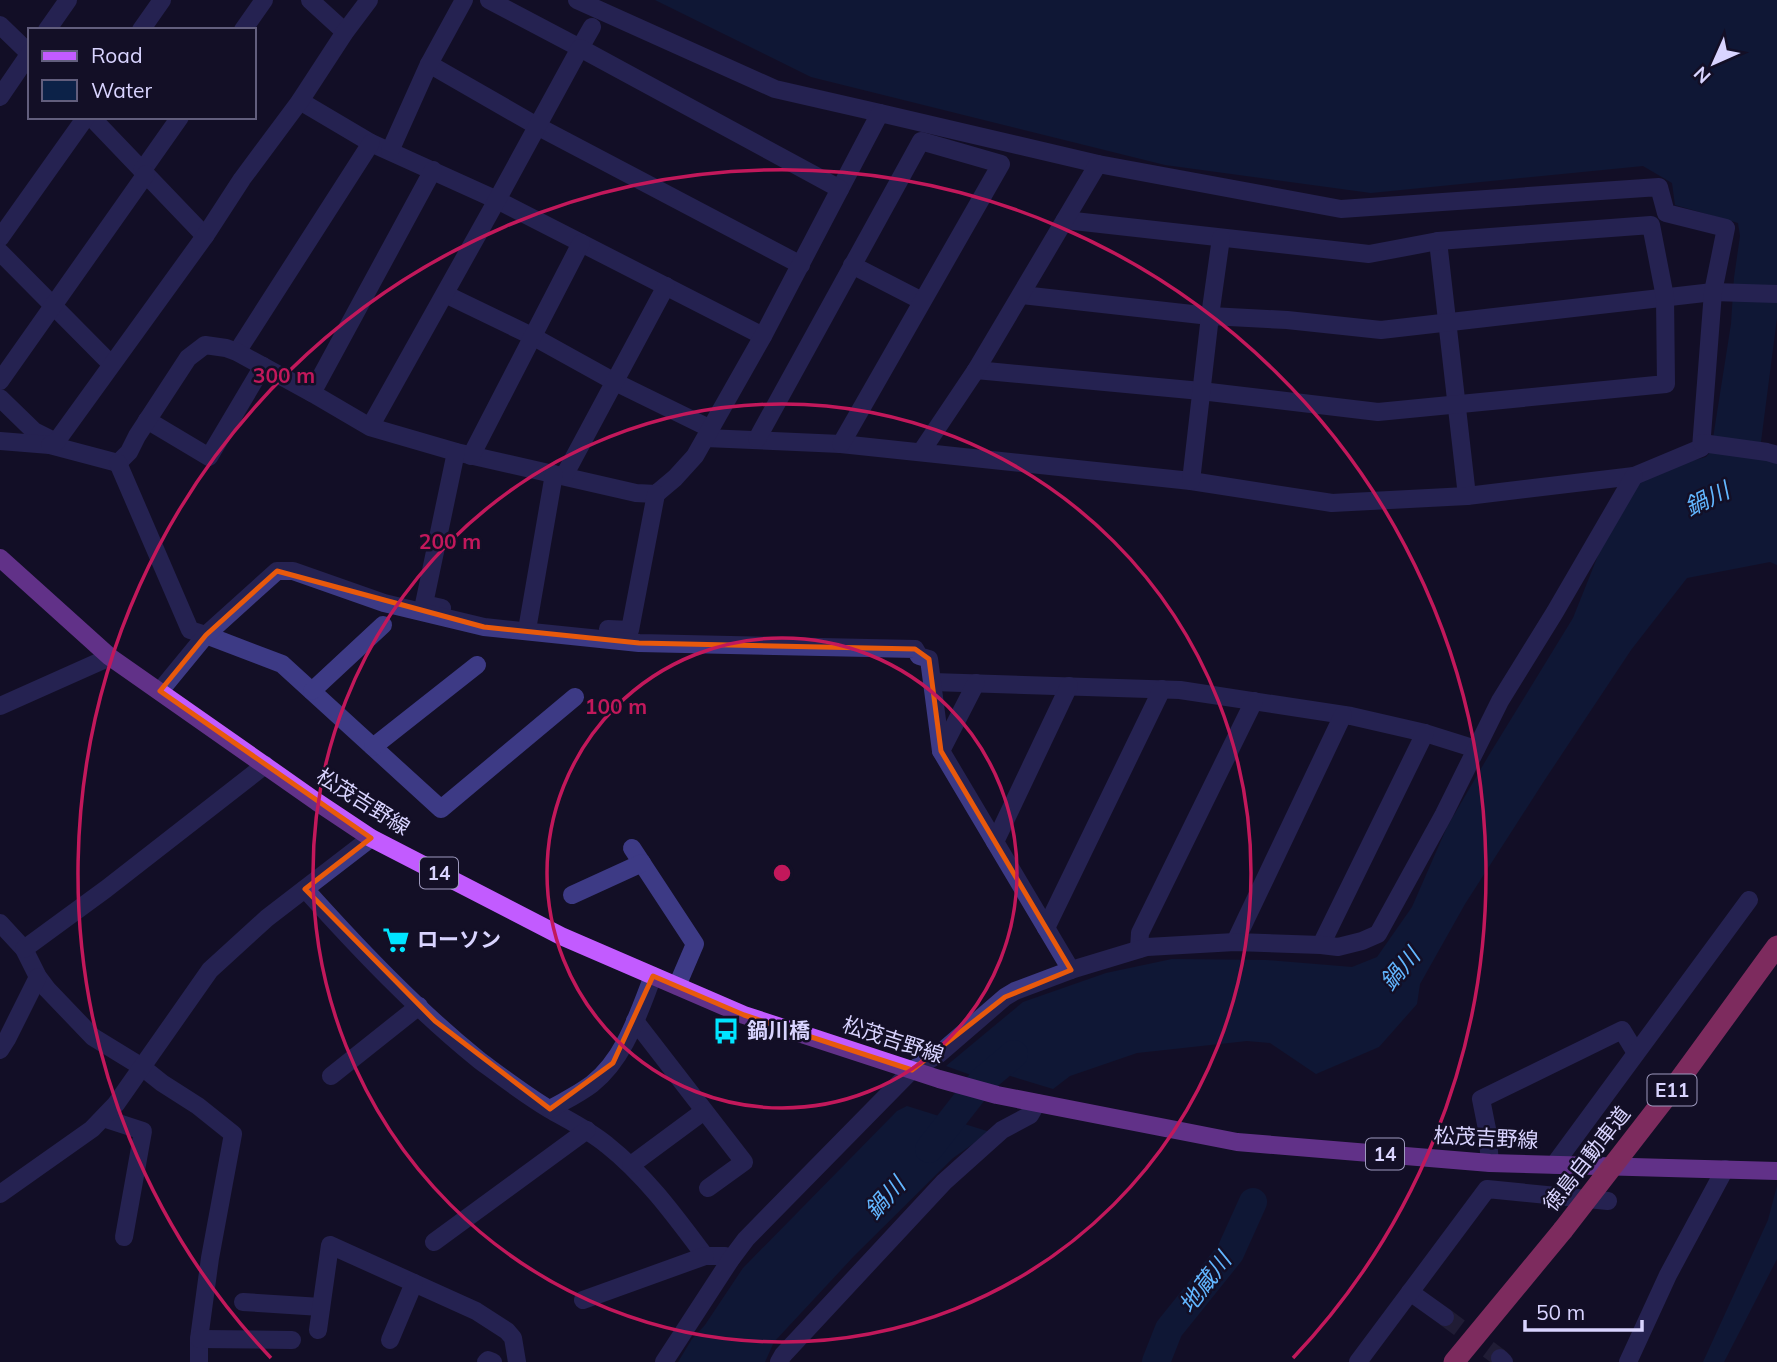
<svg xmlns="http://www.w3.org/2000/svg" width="1777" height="1362" font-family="Mulish,'Noto Sans JP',sans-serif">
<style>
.water{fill:#0c2248}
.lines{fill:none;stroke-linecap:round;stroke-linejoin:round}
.river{stroke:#0c2248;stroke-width:28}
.minor-tunnel{stroke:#312d47;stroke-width:18;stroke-dasharray:18 9;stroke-linecap:butt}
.minor{stroke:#3d3a85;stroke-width:18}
.major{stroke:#c25bff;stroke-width:18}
.highway{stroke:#ff4fa3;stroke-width:21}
.highway-bridge{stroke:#ff4fa3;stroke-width:21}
.marked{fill:none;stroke:#e8590c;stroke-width:5;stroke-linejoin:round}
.ring{fill:none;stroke:#c2185b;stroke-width:3.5}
.labels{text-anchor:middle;stroke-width:5;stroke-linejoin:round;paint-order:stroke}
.shield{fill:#130f26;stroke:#9e99be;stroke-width:2}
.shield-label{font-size:19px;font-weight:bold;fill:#d9d4ff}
.street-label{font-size:21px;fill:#d9d4ff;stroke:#130f26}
.poi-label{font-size:21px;font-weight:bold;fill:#d9d4ff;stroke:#130f26;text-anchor:start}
.water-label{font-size:23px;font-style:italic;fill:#62b6ff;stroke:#130f26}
.centre{fill:#c2185b;stroke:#130f26;stroke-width:3.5}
.ring-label{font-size:21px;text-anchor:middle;font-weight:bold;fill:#c2185b;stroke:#130f26;stroke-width:5;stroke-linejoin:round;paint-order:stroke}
</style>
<rect width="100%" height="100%" fill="#130f26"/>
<g class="water">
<polygon points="655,0 1777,0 1777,318 1759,457 1777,463 1777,565 1770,562 1687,578 1631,650 1544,781 1465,904 1420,984 1417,1004 1379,1047 1316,1074 1270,1043 1247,1041 1137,1053 1070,1076 1053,1089 1007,1075 996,1084 946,1066 1023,1002 1106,973 1172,959 1266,960 1352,967 1377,957 1412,907 1447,827 1489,755 1573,618 1603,543 1644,474 1706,457 1711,451 1731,324 1734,278 1740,236 1738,223 1675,205 1672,183 1643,166 1371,193 1165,165 811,77"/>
<polygon points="907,1106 990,1132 953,1158 854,1256 774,1342 765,1362 678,1362 692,1339 705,1325 743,1268 897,1111"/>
<polygon points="1777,1186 1777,1259 1724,1362 1703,1362 1768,1220"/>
</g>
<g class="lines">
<g class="river">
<polyline points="929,1149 982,1081 1014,1054"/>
<polyline points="1156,1362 1169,1329 1230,1253 1253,1202"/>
</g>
<polyline class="minor-tunnel" points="1445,1317 1500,1358"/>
<g class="minor">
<polyline points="310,0 345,32"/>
<polyline points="489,0 580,48 592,27"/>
<polyline points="577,0 775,89 880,113"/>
<polyline points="0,25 30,54"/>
<polyline points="47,30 68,0"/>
<polyline points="141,30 162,0"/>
<polyline points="243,30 264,0"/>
<polyline points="429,64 537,126 801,265"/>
<polyline points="0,97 30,53"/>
<polyline points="300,101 371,143 497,200 763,336"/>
<polyline points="91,117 205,236"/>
<polyline points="390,151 429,64 464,0"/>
<polyline points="142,171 180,117"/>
<polyline points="840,189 880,113 1098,164"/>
<polyline points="0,238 86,117"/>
<polyline points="1438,241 1467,496"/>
<polyline points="0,252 111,364"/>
<polyline points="852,265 922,301"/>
<polyline points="445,294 532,336 615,382 711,429"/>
<polyline points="1022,295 1210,316 1287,320 1381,330 1713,292 1777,294"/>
<polyline points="237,352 371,143"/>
<polyline points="976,370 1201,391 1378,412 1666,384 1665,297 1651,225 1438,241 1369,254 1065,220"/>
<polyline points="0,381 146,174"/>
<polyline points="312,393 433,170"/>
<polyline points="0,398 34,431 56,442"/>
<polyline points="147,420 209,457 263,366"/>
<polyline points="706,438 841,444 1191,481 1332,503 1467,496 1634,476 1701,448 1713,292 1726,228 1666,213 1659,187 1341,209 1098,164 976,370 921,452"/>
<polyline points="757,439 921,141 1001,164 841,444"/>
<polyline points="0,441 50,445 118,463 129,452 137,436 188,358 205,345 226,348 237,352 312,393 370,427 456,452 636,493 656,494 675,478 695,456 763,336 840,189 580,48 497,200 370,427"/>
<polyline points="1702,443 1767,452 1777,455"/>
<polyline points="50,445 56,442 205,236 242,179 300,101 345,32 369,0"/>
<polyline points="471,456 581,243"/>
<polyline points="118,463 190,630 206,635 282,664 441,809 575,697"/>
<polyline points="564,476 666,286"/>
<polyline points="1191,481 1210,316 1221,238"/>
<polyline points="442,608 424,604 456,452"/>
<polyline points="528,624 554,474"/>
<polyline points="608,629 630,630 656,494"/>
<polyline points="932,682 1180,690 1351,716 1425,733 1476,749"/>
<polyline points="160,691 206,635 277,571 293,571 384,603 484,627 639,643 915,649 919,656 929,659 941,751 1071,970"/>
<polyline points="312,691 383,625"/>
<polyline points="0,706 110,657"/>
<polyline points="373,747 477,665"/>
<polyline points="941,751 976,683"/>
<polyline points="995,842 1069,686"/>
<polyline points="632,848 695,944 677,986"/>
<path d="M305,889C359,949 416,1009 479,1060C502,1077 524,1094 549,1109C568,1120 589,1130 607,1145C646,1176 675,1216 705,1256H725L731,1259"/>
<polyline points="572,895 642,863"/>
<polyline points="0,923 24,949 38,977 47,989 93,1037 142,1067 162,1083 198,1106 233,1134 210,1258 199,1339 199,1362"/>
<polyline points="1046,928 1162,689"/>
<polyline points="1235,942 1343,715"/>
<polyline points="1321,945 1425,733"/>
<polyline points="24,949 106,889 265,765"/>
<polyline points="1139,949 1140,933 1254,701"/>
<polyline points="635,1021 744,1162 708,1188"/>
<polyline points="0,1050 7,1039 38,977"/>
<polyline points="331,1076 419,1006"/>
<path d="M550,1109C564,1101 579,1094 592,1084C625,1058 638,1014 653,976"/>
<polyline points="103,1118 143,1131 124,1237"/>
<polyline points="1490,1163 1487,1129 1481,1099 1622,1030 1636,1053"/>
<polyline points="631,1165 704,1111"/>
<polyline points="1554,1165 1749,900"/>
<polyline points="0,1194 92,1129 116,1104 210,970 267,918 371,838"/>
<polyline points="434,1242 587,1130"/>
<polyline points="1410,1292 1445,1317"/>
<polyline points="583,1300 705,1256"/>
<polyline points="243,1302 321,1307"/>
<polyline points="318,1330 330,1245 476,1311 507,1331 513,1338 517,1362"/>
<polyline points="199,1339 292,1340"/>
<polyline points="390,1340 414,1283"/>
<polyline points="1500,1358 1504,1362"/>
<polyline points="486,1362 488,1360 493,1362"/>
<polyline points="664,1362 731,1259 746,1239 912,1070 939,1054 1005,997 1015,991 1071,970 1147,947 1235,942 1321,945 1338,947 1362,941 1378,934 1444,814 1500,701 1555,612 1634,476"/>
<polyline points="779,1362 783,1355 944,1182 1002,1130 1030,1115 1037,1103"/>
<polyline points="1358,1362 1487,1189 1608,1201"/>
<polyline points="1628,1362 1668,1275 1725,1169"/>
</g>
<polyline class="major" points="0,558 110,657 317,802 371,838 561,936 744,1015 939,1079 997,1095 1237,1142 1490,1163 1777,1171"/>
<polyline class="highway" points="1454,1362 1563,1230"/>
<polyline class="highway-bridge" points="1563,1230 1680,1079 1777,946"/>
</g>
<path d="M0 0H1777V1362H0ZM277,571L484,627L639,643L915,649L929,659L941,751L1071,970L1005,997L912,1070L744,1015L653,976L613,1063L550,1109L435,1021L305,889L371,838L160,691L206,635Z" fill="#130f26" fill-opacity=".55" fill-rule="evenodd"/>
<path class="marked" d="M277,571L484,627L639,643L915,649L929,659L941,751L1071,970L1005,997L912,1070L744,1015L653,976L613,1063L550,1109L435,1021L305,889L371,838L160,691L206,635Z"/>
<g class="ring">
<circle cx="782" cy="873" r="235"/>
<circle cx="782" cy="873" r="469"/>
<path d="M271 1358A704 704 0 1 1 1293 1358"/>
</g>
<defs>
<g id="supermarket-bare" transform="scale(2.1)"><path d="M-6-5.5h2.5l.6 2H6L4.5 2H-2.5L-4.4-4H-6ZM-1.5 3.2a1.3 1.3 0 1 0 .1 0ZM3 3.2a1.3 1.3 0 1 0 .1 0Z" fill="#00e5ff" stroke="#130f26" stroke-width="2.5" paint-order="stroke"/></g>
<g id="bus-bare" transform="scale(2.1)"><path d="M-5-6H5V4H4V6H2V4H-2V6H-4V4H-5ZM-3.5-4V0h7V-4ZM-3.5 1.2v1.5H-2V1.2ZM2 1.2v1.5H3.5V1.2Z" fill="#00e5ff" stroke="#130f26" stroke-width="2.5" paint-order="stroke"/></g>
</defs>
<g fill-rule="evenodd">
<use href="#supermarket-bare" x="396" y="940"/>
<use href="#bus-bare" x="726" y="1031"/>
</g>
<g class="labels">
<g class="shield">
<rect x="420" y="857.5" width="38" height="31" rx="5"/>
<rect x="1647.5" y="1074.5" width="49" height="31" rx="5"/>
<rect x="1366" y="1138.5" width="38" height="31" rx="5"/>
</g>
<g class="shield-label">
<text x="439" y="880">14</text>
<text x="1672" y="1097">E11</text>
<text x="1385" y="1161">14</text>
</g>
<g class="street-label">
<text transform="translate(363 802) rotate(32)" y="7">松茂吉野線</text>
<text transform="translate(893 1040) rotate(18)" y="7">松茂吉野線</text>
<text transform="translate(1486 1138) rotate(3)" y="7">松茂吉野線</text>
<text transform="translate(1587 1159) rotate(-52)" y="7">徳島自動車道</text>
</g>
<g class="poi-label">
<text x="417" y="947">ローソン</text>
<text x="747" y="1038">鍋川橋</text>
</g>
<g class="water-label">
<text transform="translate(1707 499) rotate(-26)" y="8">鍋川</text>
<text transform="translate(1400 969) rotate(-50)" y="8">鍋川</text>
<text transform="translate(885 1198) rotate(-48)" y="8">鍋川</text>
<text transform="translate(1205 1283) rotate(-53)" y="8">地蔵川</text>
</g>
</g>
<circle cx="782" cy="873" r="10" class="centre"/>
<g class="ring-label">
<text x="284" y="383">300 m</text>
<text x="450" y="549">200 m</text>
<text x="616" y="714">100 m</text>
</g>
<rect x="28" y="28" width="228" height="91" fill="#130f26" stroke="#625e7d" stroke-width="2"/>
<rect x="42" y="51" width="35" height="10" fill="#c25bff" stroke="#625e7d" stroke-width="2"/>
<text x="91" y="63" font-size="21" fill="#d9d4ff">Road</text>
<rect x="42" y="80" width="35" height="21" fill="#0c2248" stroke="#625e7d" stroke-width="2"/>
<text x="91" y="98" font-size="21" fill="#d9d4ff">Water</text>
<g transform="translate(1714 63) rotate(225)" stroke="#130f26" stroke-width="5" paint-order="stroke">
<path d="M0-5L12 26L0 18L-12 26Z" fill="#d9d4ff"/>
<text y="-10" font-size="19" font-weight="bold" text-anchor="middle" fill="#d9d4ff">N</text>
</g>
<path d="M1525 1320v10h117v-10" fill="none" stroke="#d9d4ff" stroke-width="3.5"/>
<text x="1536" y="1320" font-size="21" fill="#d9d4ff" stroke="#130f26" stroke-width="5" paint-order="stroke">50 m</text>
</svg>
